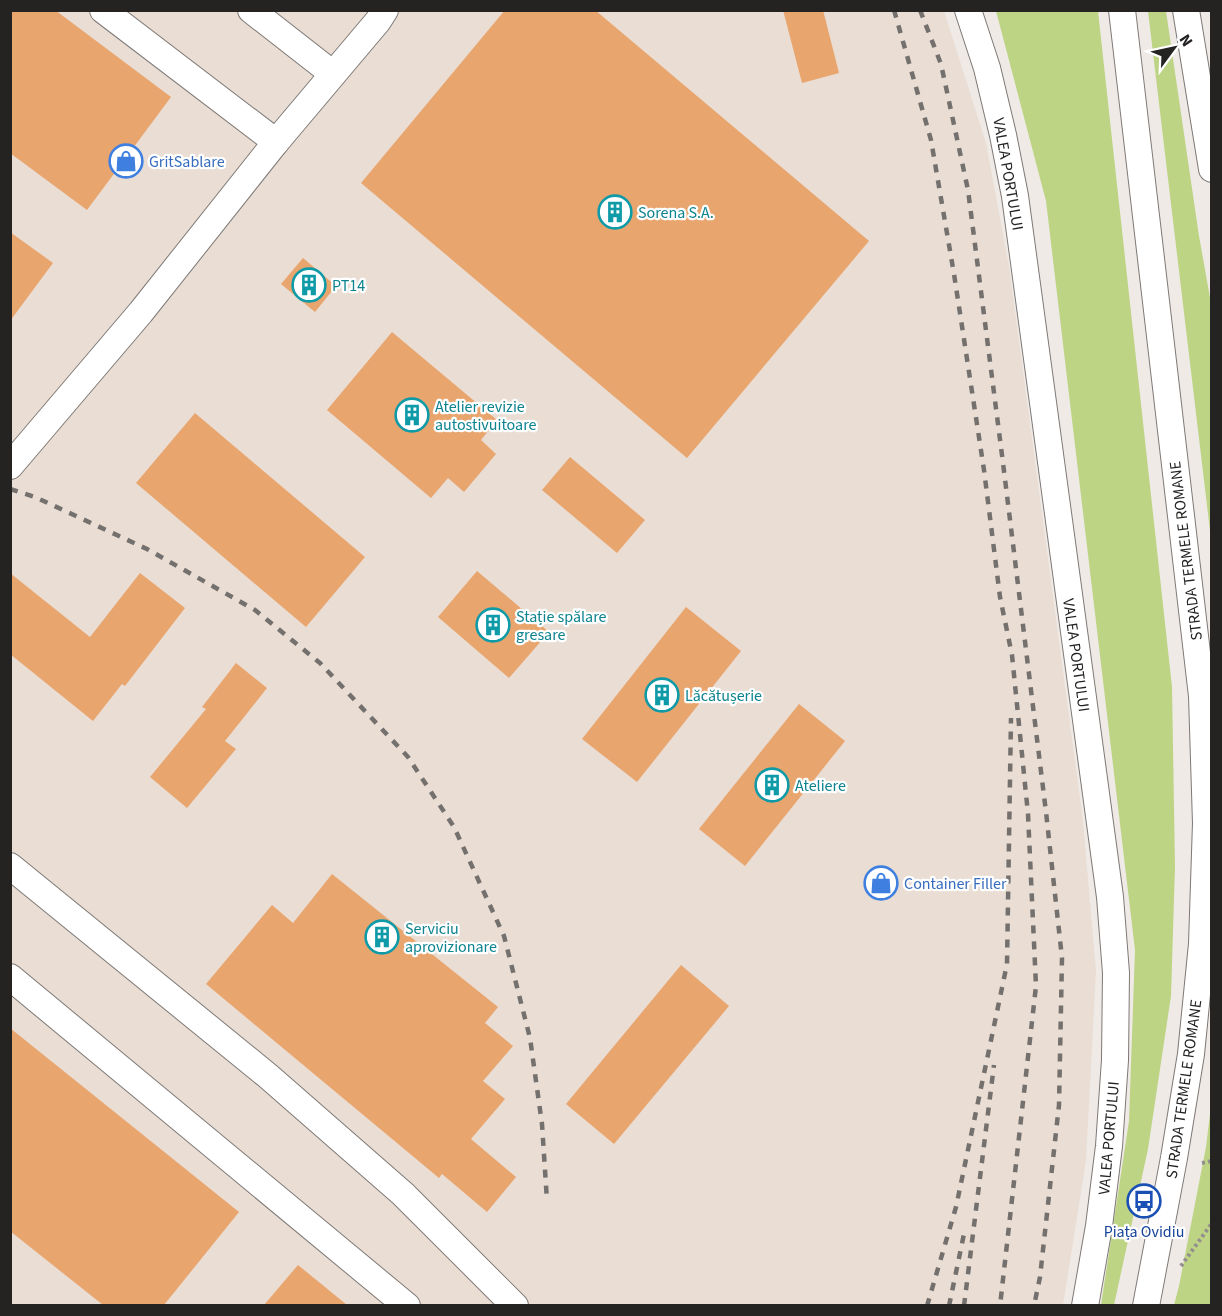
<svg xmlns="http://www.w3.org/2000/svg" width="1222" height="1316" font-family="'Source Sans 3',sans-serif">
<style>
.built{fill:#e9ddd4}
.green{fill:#bdd485}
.building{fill:#e9a56e}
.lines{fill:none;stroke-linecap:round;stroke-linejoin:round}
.minor-casing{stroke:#7e7976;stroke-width:28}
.path{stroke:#938f8c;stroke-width:4;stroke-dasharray:3 3;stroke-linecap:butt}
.minor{stroke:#fff;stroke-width:26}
.rail{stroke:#74706e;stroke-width:4.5;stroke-dasharray:8 8;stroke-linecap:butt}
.labels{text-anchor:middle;stroke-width:4.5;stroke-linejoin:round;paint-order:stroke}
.shop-label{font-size:16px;fill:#366cbe;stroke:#fff;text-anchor:start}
.street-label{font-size:16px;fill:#252322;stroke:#fff}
.culture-label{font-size:16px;fill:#0d838f;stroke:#fff;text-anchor:start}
.transit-label{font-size:16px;fill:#164399;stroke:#fff}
</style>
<rect width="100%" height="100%" fill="#efeae6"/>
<polygon class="built" points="10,11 944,11 986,143 1009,266 1083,821 1096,971 1086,1161 1063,1305 11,1305"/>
<g class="green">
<polygon points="996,11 1098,11 1172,687 1175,866 1171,996 1148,1149 1114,1305 1101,1305 1129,1121 1135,950 1046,201"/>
<polygon points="1148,11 1166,11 1199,236 1211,303 1211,539"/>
<polygon points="1211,1105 1211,1305 1174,1305 1179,1286 1206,1147"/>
</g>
<g class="building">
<polygon points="10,10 55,10 171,97 87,210 10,153"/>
<polygon points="505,10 595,10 869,241 687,458 361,183"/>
<polygon points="783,10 823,10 839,73 802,83"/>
<polygon points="10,232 53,263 10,321"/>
<polygon points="303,258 336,286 315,312 281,284"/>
<polygon points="392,332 497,420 481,440 496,454 464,492 448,478 431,498 327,410"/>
<polygon points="195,413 365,557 306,627 136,483"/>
<polygon points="570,457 645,520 617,553 542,490"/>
<polygon points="477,571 549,632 509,678 438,617"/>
<polygon points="10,573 90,637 140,573 185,608 125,686 122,684 93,721 10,654"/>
<polygon points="686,607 741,651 637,782 582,739"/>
<polygon points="236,663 267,688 225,741 236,749 187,808 150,777 206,709 202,707"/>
<polygon points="799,704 845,741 745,866 699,829"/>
<polygon points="332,874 498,1007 485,1023 513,1046 483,1081 505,1099 471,1139 516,1177 487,1212 442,1174 439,1178 206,984 272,905 293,923"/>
<polygon points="681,965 729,1006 614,1144 566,1104"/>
<polygon points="10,1028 239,1212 164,1305 103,1305 10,1231"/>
<polygon points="298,1265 347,1305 264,1305"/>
</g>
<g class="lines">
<g class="minor-casing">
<g id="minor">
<polyline points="103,10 276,142"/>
<polyline points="251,10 333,74"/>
<polyline points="968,10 987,68 1003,135 1015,196 1110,897 1116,973 1115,1060 1109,1146 1099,1226 1085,1306"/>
<polyline points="1122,10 1202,696 1206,823 1202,944 1191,1054 1174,1158 1146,1306"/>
<polyline points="1186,10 1212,169"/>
<polyline points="10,466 141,312 276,142 378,21 385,10"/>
<polyline points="10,866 268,1076 403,1194 515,1306"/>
<polyline points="10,977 407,1306"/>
</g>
</g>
<g class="path">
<polyline points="1202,1163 1212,1161"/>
<polyline points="1181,1266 1212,1223"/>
</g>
<use href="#minor" class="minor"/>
<g class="rail">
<polyline points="894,10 931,140 954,274 984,470 1000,597 1012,655 1028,814 1036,986 1000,1306"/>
<polyline points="920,10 941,64 968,190 1003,463 1046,812 1062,958 1059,1105 1040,1277 1034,1306"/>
<polyline points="10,489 35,497 147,549 255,610 320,663 408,757 454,827 504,936 530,1038 542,1124 547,1201"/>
<polyline points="927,1306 956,1207 1007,964 1011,718"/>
<polyline points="949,1306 965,1229"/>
<polyline points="964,1306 994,1065"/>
</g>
</g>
<defs>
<g id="shop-ring" transform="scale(1.725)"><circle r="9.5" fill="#fff" stroke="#3f7fe0" stroke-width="1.5"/><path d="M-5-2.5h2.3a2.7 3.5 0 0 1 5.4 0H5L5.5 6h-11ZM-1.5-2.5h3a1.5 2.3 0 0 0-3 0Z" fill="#3f7fe0"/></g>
<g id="building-ring" transform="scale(1.725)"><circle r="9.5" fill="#fff" stroke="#0f9aa8" stroke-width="1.5"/><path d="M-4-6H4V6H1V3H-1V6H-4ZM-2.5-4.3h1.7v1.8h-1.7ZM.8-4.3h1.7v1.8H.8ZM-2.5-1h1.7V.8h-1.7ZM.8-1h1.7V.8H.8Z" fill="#0f9aa8"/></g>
<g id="bus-ring" transform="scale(1.725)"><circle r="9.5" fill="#fff" stroke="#1a4fb4" stroke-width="1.5"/><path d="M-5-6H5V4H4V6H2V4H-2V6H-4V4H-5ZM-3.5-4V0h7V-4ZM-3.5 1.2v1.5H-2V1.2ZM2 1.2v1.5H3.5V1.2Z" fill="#1a4fb4"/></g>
</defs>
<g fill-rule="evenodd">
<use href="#shop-ring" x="126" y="161"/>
<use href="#building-ring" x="615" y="212"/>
<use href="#building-ring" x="309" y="285"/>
<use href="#building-ring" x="412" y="415"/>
<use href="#building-ring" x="493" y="625"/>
<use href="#building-ring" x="662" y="695"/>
<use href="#building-ring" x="772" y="785"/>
<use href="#shop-ring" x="881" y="883"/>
<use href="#building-ring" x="382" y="937"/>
<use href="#bus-ring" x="1144" y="1201"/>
</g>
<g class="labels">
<g class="shop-label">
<text x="149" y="167">GritSablare</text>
<text x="904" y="889">Container Filler</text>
</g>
<g class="street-label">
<text transform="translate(1009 174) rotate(80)" y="6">VALEA PORTULUI</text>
<text transform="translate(1185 551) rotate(-97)" y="6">STRADA TERMELE ROMANE</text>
<text transform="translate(1077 655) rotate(82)" y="6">VALEA PORTULUI</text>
<text transform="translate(1183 1089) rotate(-82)" y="6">STRADA TERMELE ROMANE</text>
<text transform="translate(1108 1138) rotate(-85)" y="6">VALEA PORTULUI</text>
</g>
<g class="culture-label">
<text x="638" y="218">Sorena S.A.</text>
<text x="332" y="291">PT14</text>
<text x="435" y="412">Atelier revizie<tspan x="435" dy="18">autostivuitoare</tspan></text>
<text x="516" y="622">Stație spălare<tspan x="516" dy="18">gresare</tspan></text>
<text x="685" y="701">Lăcătușerie</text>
<text x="795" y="791">Ateliere</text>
<text x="405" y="934">Serviciu<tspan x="405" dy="18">aprovizionare</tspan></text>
</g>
<g class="transit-label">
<text x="1144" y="1237">Piața Ovidiu</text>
</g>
</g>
<rect width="1222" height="1316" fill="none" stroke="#252322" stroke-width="24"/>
<g transform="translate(1174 48) rotate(57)" stroke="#ffffff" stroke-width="4.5" paint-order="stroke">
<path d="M0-4.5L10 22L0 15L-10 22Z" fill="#252322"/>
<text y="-9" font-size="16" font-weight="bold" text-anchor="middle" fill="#252322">N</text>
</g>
</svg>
